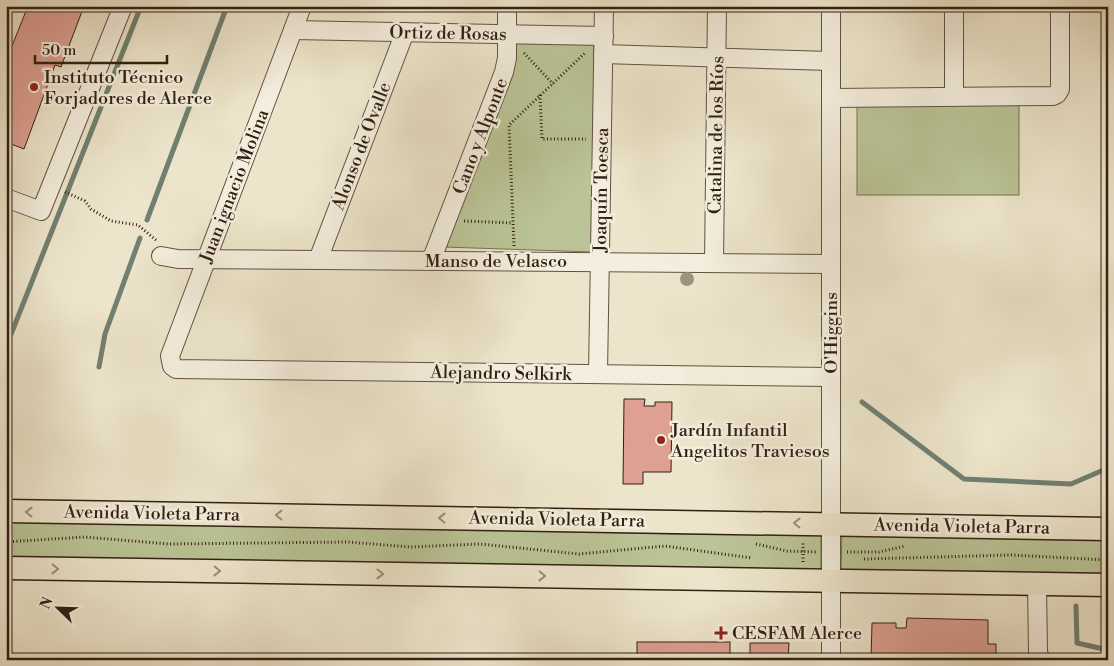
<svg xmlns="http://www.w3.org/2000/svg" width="1114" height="666" font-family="'Libre Bodoni',serif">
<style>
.green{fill:#bac496;stroke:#767255}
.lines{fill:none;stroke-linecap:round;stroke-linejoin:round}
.stream{stroke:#718072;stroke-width:5}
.building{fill:#dea092;stroke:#332014}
.minor-casing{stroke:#625142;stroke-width:20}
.major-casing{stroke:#332014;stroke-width:25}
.path{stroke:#332014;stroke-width:3;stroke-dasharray:1 2.5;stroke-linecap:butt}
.minor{stroke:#f3eedd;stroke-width:18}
.major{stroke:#ede5cb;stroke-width:22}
.tree{fill:#9d947c}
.oneway{stroke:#998c79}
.poi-dot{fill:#8f2418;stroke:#f3eedd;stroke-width:2}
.labels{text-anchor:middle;stroke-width:5;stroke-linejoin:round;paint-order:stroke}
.street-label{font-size:18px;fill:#332014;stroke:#f3eedd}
.poi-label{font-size:18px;fill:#332014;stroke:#f3eedd;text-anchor:start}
</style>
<rect width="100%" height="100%" fill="#ede5cb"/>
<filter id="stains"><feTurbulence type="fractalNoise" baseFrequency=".004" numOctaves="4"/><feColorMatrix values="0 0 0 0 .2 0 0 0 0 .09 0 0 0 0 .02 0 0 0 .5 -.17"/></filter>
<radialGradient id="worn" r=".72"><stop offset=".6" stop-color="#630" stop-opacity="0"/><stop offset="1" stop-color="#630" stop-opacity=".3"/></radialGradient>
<g class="green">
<polygon points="512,43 594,43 592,252 444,247"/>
<rect x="857" y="103" width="162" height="92"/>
<polygon points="6,520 681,534 821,534 821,571 6,559"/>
<polygon points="842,532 1108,536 1108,576 841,571"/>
</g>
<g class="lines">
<g class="stream">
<polyline points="147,220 227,6"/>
<polyline points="6,347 141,6"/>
<polyline points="99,367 105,334 140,238"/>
<polyline points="862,402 964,479 1071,484 1108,468"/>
<polyline points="1076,606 1077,643 1108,650"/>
</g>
</g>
<g class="building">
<polygon points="28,6 84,6 61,67 55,65 24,149 6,142 6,61"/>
<polygon points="624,399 645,399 644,406 655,406 655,402 672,402 671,472 643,472 643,484 623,484"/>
<polygon points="907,618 988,620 988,644 996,644 996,660 871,660 872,623 896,623 896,628 906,628"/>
<rect x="637" y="642" width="93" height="18"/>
<polygon points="750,643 789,643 788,660 750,660"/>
</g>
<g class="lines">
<g class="minor-casing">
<g id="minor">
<polyline points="302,6 170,356 172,366 176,369 831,377"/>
<polyline points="293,30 604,36"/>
<polyline points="603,54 831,61"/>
<polyline points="954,97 954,6"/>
<polyline points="831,98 1053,96 1057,94 1060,89 1060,6"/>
<polyline points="6,198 41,211 123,6"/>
<polyline points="161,256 178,259 831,264"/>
<polyline points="318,260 405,32"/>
<polyline points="431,261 504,72 507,58 507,6"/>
<polyline points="714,263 717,6"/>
<polyline points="598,374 604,6"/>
<polyline points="1037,583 1038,653 1041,660"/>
<polyline points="831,660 831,6"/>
</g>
</g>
<g class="major-casing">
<g id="major">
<polyline points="6,511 1108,529"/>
<polyline points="6,568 1108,585"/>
</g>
</g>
<g class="path">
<polyline points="524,53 553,84"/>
<polyline points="540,95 542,139 586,139"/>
<polyline points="65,192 85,201 91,209 111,221 138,225 156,240"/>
<polyline points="464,221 513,223"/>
<polyline points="514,246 509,125 585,53"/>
<polyline points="6,542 84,537 169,544 348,542 410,547 480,544 579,554 665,546 752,558"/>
<polyline points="756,544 787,551 816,552"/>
<polyline points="847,552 879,552 905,546"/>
<polyline points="864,559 1010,555 1108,560"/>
<polyline points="803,562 803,543"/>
</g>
<use href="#minor" class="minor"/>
<use href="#major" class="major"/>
</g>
<circle class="tree" cx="687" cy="279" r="7"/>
<defs><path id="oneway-chevron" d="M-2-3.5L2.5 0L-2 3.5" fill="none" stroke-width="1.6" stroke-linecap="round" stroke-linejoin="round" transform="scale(1.25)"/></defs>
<g class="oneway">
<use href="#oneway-chevron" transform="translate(29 512) rotate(-179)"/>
<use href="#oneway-chevron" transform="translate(279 515) rotate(-179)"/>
<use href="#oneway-chevron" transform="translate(442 518) rotate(-179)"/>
<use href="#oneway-chevron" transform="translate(797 523) rotate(-179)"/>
<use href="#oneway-chevron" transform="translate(55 569) rotate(1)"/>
<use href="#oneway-chevron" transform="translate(217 571) rotate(1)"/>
<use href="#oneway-chevron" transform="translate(380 574) rotate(1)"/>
<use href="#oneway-chevron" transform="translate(542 576) rotate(1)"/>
</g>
<g class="poi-dot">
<circle cx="34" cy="87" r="5"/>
<circle cx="661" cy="440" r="5"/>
<path d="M718.5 625.5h5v5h5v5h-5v5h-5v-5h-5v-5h5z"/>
</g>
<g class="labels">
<g class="street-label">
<text transform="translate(448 33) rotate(1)" y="6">Ortiz de Rosas</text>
<text transform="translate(716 135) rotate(-89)" y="6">Catalina de los Ríos</text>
<text transform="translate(480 136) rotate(-69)" y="6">Cano y Alponte</text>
<text transform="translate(361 146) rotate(-69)" y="6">Alonso de Ovalle</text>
<text transform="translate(234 186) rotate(-69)" y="6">Juan ignacio Molina</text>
<text transform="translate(601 190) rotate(-89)" y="6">Joaquín Toesca</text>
<text x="496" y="267">Manso de Velasco</text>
<text transform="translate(831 333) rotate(-90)" y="6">O'Higgins</text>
<text transform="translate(501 373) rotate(1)" y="6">Alejandro Selkirk</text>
<text transform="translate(152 513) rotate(1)" y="6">Avenida Violeta Parra</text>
<text transform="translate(557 519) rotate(1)" y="6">Avenida Violeta Parra</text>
<text transform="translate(962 526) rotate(1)" y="6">Avenida Violeta Parra</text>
</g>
<g class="poi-label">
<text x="44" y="83">Instituto Técnico<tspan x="44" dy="21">Forjadores de Alerce</tspan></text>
<text x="671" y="436">Jardín Infantil<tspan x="671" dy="21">Angelitos Traviesos</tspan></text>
<text x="732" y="639">CESFAM Alerce</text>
</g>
</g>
<rect width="1114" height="666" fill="none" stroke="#ede5cb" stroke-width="25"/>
<rect x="8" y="8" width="1099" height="651" fill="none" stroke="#332014" stroke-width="2.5"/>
<rect x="12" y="12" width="1089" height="641" fill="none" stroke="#332014"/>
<g transform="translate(58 608) rotate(293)" stroke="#f3eedd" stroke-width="4" paint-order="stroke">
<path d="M0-4L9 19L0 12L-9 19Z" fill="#332014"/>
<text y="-8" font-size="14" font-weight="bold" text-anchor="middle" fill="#332014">N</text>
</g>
<path d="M35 55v8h132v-8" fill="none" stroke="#332014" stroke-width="2.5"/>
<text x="42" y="55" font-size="15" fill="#332014" stroke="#f3eedd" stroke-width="4" paint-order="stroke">50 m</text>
<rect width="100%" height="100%" filter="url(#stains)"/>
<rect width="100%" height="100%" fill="url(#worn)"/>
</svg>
